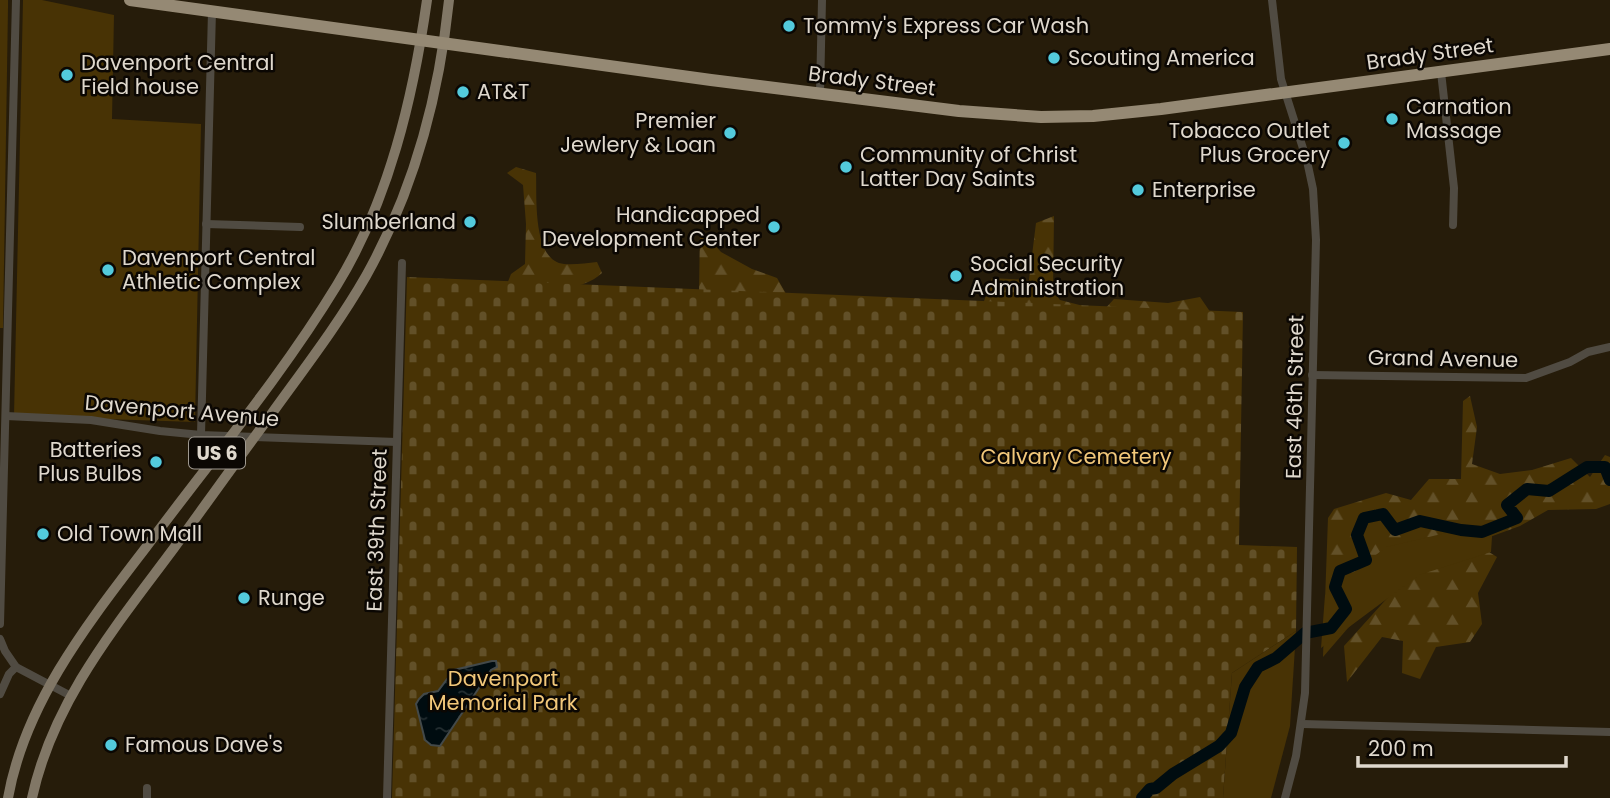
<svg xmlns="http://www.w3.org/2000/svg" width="1610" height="798" font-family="Poppins,sans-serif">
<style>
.forest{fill:url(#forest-firs)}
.cemetery{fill:url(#cemetery-stones)}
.park{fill:#483305}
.water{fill:url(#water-ripples);stroke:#434949;stroke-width:2}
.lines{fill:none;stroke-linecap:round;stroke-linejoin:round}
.river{stroke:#000c10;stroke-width:12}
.minor{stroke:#504b42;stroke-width:8}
.major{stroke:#817766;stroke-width:10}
.highway{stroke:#958974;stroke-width:12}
.poi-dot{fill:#53cadc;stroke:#0b0703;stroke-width:2.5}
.labels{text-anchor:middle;stroke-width:5;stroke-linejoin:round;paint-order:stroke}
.shield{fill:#0b0703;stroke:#9f9990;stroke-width:2}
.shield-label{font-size:19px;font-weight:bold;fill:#dfd8cd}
.poi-label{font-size:21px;fill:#dfd8cd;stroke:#0b0703;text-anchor:start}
.street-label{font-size:21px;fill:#dfd8cd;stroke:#0b0703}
.park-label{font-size:21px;fill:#f2c87a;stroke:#0b0703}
</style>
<defs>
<pattern id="forest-firs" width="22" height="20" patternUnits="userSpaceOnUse" patternTransform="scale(1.75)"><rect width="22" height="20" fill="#483305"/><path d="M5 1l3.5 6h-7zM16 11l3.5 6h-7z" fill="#625028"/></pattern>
<pattern id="cemetery-stones" width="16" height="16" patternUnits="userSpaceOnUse" patternTransform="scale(1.75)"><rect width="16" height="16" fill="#483305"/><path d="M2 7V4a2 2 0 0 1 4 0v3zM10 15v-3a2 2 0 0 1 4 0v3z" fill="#625028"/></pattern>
<pattern id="water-ripples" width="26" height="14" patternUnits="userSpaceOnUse" patternTransform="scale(1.75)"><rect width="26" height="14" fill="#000c10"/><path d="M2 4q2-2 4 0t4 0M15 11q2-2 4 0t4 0" fill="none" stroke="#252f32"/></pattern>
</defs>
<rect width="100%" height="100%" fill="#261c0a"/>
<g class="forest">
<path d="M516,167L536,173C537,197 532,261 564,264C575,265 587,263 597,262L602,273C582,293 533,291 504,292L511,274L525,264L526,224L523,185L507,173Z"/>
<polygon points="1054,216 1053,291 1060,300 1103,311 1114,299 1168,303 1200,297 1213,316 982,307 992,278 1029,280 1036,223"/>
<polygon points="700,229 721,252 752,269 777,278 789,299 699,294"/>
<polygon points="1470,396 1477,427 1472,464 1500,474 1532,470 1571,458 1590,477 1605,455 1610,457 1610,504 1596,509 1548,510 1520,526 1487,538 1379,592 1323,657 1328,518 1334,509 1386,493 1411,500 1429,479 1461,479 1463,401"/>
<polygon points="1481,547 1497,557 1478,593 1482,624 1470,642 1436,647 1420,679 1402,673 1403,641 1382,637 1347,682 1344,646 1400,584 1434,562"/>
</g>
<polygon class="cemetery" points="407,277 1243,312 1239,545 1297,547 1296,631 1232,673 1223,798 392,798"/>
<g class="park">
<polygon points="0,0 8,0 8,6 3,328 0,328"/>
<polygon points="23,0 42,0 114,15 112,119 201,124 195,422 14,416"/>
<polygon points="1493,522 1491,552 1419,575 1321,648 1325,595 1386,547"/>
<polygon points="1296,631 1290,726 1271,798 1223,798 1232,673"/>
</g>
<polygon class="water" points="492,661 496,661 497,667 491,670 440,746 431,745 425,740 416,704 419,699 424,694 438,691 454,670"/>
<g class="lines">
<polyline class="river" points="1142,798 1150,789 1156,788 1173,774 1219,746 1231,733 1245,687 1258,667 1276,658 1305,633 1331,628 1346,609 1335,587 1340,571 1366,560 1357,535 1364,518 1383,514 1395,530 1420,521 1461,530 1482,532 1517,518 1507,505 1527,489 1549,491 1587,467 1605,467 1610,480"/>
<g class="minor">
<polyline points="1272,0 1281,79 1307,161 1313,189 1316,240 1305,693 1296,756 1285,798"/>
<polyline points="1441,72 1454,188 1453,225"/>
<polyline points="820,93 822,0"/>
<polyline points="206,224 300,227"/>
<polyline points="1312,375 1526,378 1570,362 1588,352 1610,347"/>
<polyline points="6,416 91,420 160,431 201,435 397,442"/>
<polyline points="201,435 212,11"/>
<polyline points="0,624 16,0"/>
<polyline points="0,639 5,651 16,667 71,696"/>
<polyline points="0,694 9,674 16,667"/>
<polyline points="1302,724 1610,732"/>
<polyline points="147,798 147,788"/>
<polyline points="387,798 402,263"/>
</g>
<g class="major">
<path d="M8,798C25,702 89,622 147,546C211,460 281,377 337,285C389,200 413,98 427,0"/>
<path d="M32,798C53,701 116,626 174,548C206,504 238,459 270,416C303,370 338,325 366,276C413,192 439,96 449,0"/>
</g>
<polyline class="highway" points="130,0 711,80 959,111 1041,117 1093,116 1161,109 1610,49"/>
</g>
<g class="poi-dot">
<circle cx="789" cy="26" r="7"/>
<circle cx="1054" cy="58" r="7"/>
<circle cx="67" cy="75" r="7"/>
<circle cx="463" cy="92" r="7"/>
<circle cx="1392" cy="119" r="7"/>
<circle cx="730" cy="133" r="7"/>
<circle cx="1344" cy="143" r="7"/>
<circle cx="846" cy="167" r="7"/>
<circle cx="1138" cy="190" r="7"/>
<circle cx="470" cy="222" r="7"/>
<circle cx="774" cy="227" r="7"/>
<circle cx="108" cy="270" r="7"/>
<circle cx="956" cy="276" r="7"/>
<circle cx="156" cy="462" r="7"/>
<circle cx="43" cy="534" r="7"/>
<circle cx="244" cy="598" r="7"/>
<circle cx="111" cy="745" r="7"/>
</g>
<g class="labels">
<rect class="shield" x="189" y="437.5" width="56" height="31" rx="5"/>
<g class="shield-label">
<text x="217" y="460">US 6</text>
</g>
<g class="poi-label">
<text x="803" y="33">Tommy's Express Car Wash</text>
<text x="1068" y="65">Scouting America</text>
<text x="81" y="70">Davenport Central<tspan x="81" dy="24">Field house</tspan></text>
<text x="477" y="99">AT&amp;T</text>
<text x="1406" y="114">Carnation<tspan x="1406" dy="24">Massage</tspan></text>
<text x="716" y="128" text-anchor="end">Premier<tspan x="716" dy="24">Jewlery &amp; Loan</tspan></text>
<text x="1330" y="138" text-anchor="end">Tobacco Outlet<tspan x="1330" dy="24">Plus Grocery</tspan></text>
<text x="860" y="162">Community of Christ<tspan x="860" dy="24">Latter Day Saints</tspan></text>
<text x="1152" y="197">Enterprise</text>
<text x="760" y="222" text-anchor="end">Handicapped<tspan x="760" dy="24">Development Center</tspan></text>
<text x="456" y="229" text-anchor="end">Slumberland</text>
<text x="122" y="265">Davenport Central<tspan x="122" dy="24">Athletic Complex</tspan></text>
<text x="970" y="271">Social Security<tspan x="970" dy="24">Administration</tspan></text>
<text x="142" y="457" text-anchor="end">Batteries<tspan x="142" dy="24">Plus Bulbs</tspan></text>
<text x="57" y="541">Old Town Mall</text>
<text x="258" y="605">Runge</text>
<text x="125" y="752">Famous Dave's</text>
</g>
<g class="street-label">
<text transform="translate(1430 54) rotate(-8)" y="7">Brady Street</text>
<text transform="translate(872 81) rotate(7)" y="7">Brady Street</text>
<text transform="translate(1443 359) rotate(1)" y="7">Grand Avenue</text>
<text transform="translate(1295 397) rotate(-89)" y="7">East 46th Street</text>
<text transform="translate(182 411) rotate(5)" y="7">Davenport Avenue</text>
<text transform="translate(377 530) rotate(-88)" y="7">East 39th Street</text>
</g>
<g class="park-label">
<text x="1076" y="464">Calvary Cemetery</text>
<text x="503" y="686">Davenport<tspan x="503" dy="24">Memorial Park</tspan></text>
</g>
</g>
<path d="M1358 756v10h208v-10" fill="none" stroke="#dfd8cd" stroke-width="3.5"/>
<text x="1368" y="756" font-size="21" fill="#dfd8cd" stroke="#0b0703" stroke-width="5" paint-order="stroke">200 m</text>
</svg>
